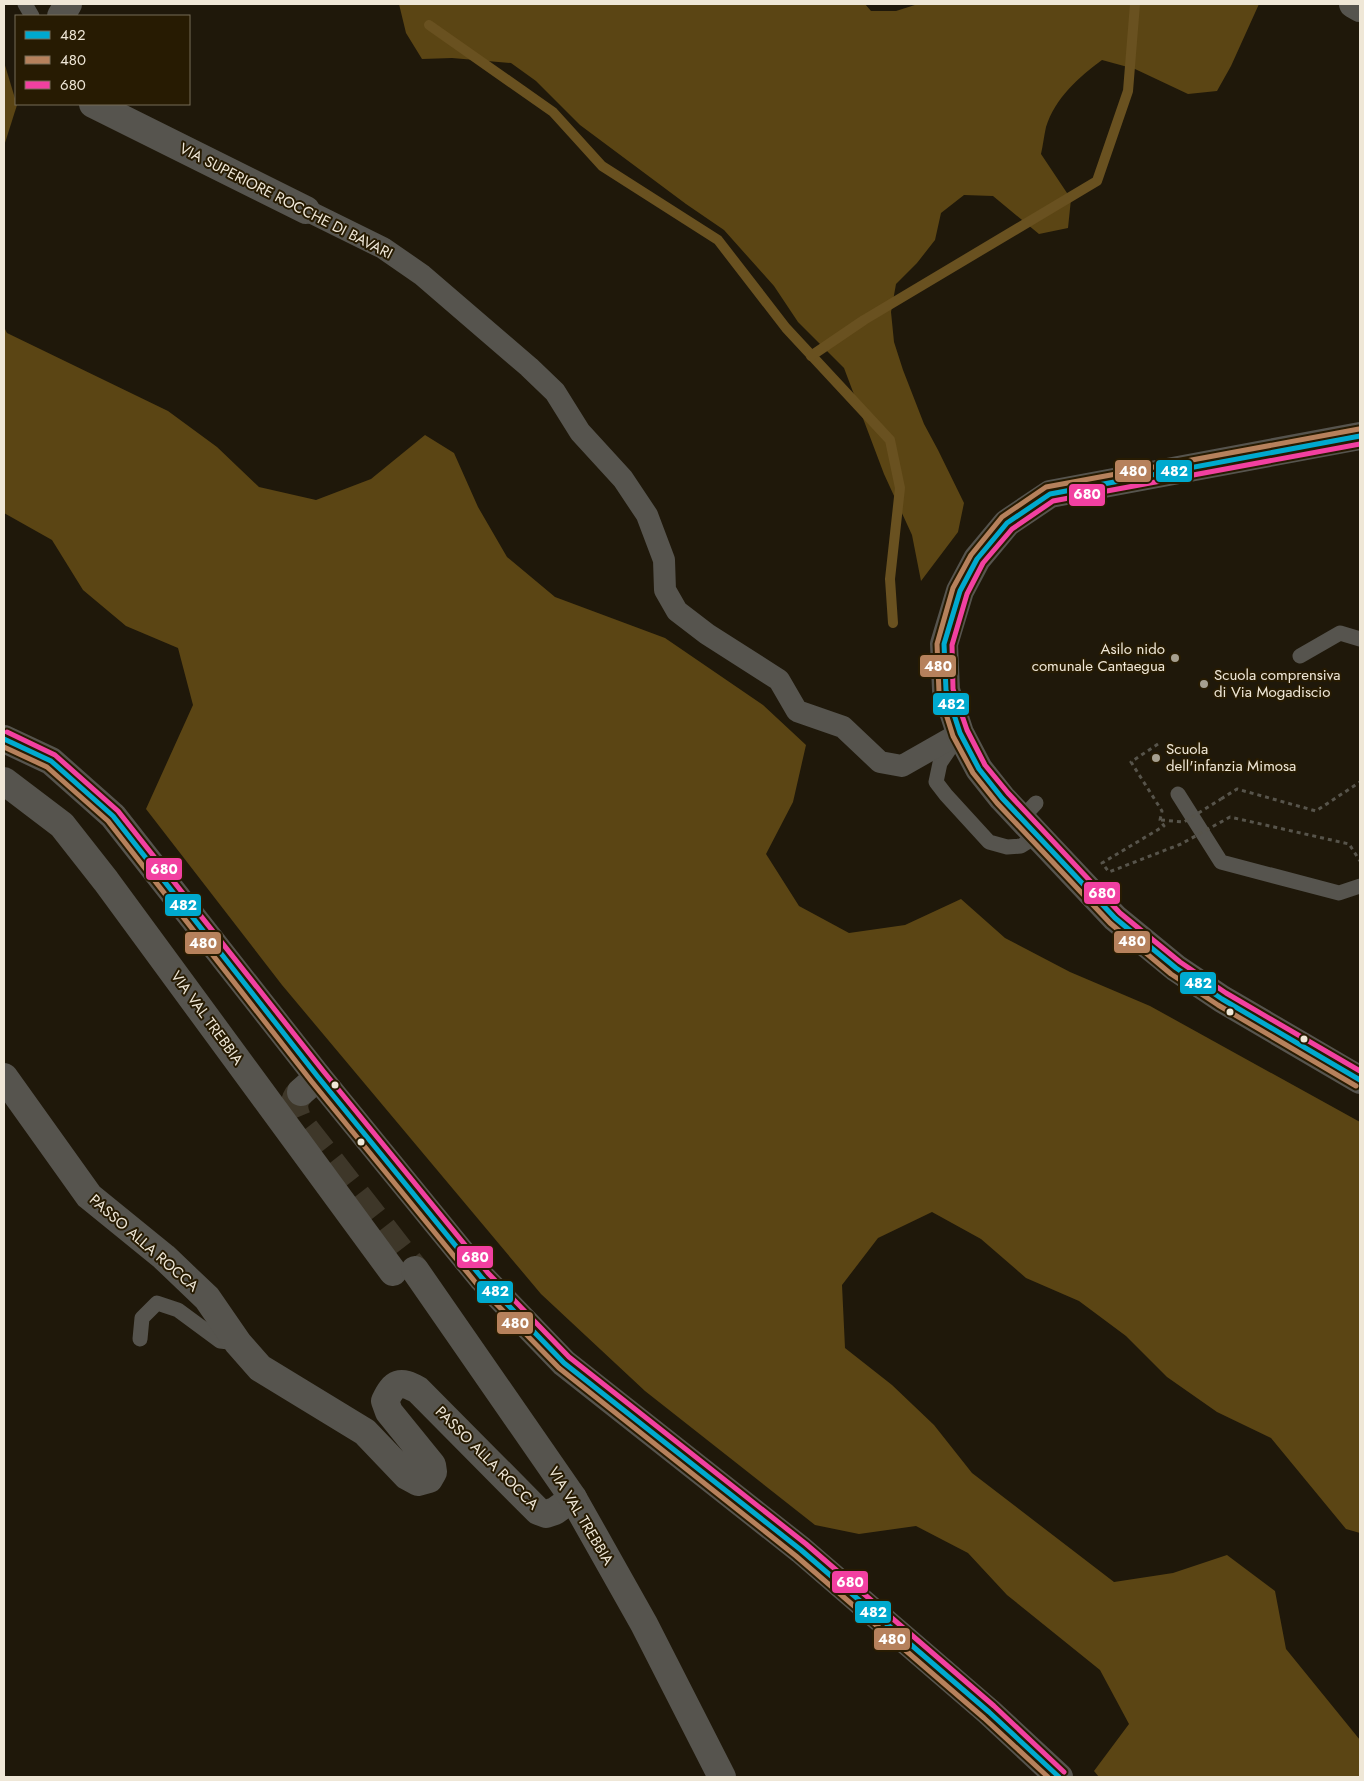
<svg xmlns="http://www.w3.org/2000/svg" width="1364" height="1781" font-family="Jost,sans-serif">
<style>
.forest{fill:#5b4514}
.lines{fill:none;stroke-linecap:round;stroke-linejoin:round}
.stream{stroke:#695120;stroke-width:10}
.minor-tunnel{stroke:#3e3729;stroke-width:28;stroke-dasharray:28 14;stroke-linecap:butt}
.path{stroke:#57544b;stroke-width:3;stroke-dasharray:4 4;stroke-linecap:butt}
.service{stroke:#56544e;stroke-width:15}
.pedestrian{stroke:#56544e;stroke-width:22}
.minor{stroke:#56544e;stroke-width:28}
.tertiary{stroke:#56544e;stroke-width:28}
.path-bridge{stroke:#57544b;stroke-width:3;stroke-dasharray:4 4;stroke-linecap:butt}
.bus-1-casing{stroke:#271b02;stroke-width:9}
.bus-2-casing{stroke:#271b02;stroke-width:9}
.bus-3-casing{stroke:#271b02;stroke-width:9}
.bus-1{stroke:#00a9ce;stroke-width:5}
.bus-2{stroke:#b6815c;stroke-width:5}
.bus-3{stroke:#f240a1;stroke-width:5}
.poi-dot{fill:#a69f8f;stroke:#271b02;stroke-width:2}
.bus-dot{fill:#efe7d7;stroke:#271b02;stroke-width:2}
.labels{text-anchor:middle;stroke-width:4;stroke-linejoin:round;paint-order:stroke}
.street-label{font-size:15px;fill:#efe7d7;stroke:#271b02}
.poi-label{font-size:15px;fill:#efe7d7;stroke:#271b02;text-anchor:start}
.line-badge{stroke:#271b02;stroke-width:2}
.badge-label{font-size:14px;text-anchor:middle;font-weight:bold;fill:#fff}
</style>
<rect width="100%" height="100%" fill="#1f180a"/>
<g class="forest">
<path d="M399,4H865L871,11H896L918,4H1259L1231,66L1217,91L1188,94L1135,69L1102,60C1079,77 1055,98 1046,127C1044,136 1043,145 1041,154L1071,199L1068,228L1039,234L993,196L964,195L941,213L935,240L917,263L896,284L891,312L894,342L903,370L924,424L938,450L964,503L958,532L921,581L912,535L884,474L844,368L798,322L774,286L724,230L686,204L580,125L536,81L511,63L452,58L422,59L406,33Z"/>
<polygon points="4,62 17,105 4,146"/>
<polygon points="4,327 7,333 168,411 217,447 259,487 316,500 371,479 425,435 454,453 478,507 507,557 555,597 665,638 763,705 806,745 793,802 766,854 799,906 849,933 905,925 961,899 1005,938 1070,972 1150,1006 1360,1122 1360,1533 1346,1529 1271,1438 1217,1412 1167,1377 1126,1336 1079,1301 1026,1278 981,1239 932,1212 878,1238 842,1285 845,1348 892,1385 934,1425 972,1473 1114,1582 1173,1573 1227,1555 1275,1591 1286,1649 1360,1740 1360,1777 1099,1777 1094,1771 1129,1724 1100,1670 1007,1595 968,1553 916,1526 859,1534 815,1525 645,1391 541,1294 282,985 146,809 193,705 178,648 126,626 83,590 52,540 4,513"/>
</g>
<g class="lines">
<g class="stream">
<polyline points="429,25 553,112 602,166 718,240 786,328 890,440 900,488 890,579 893,623"/>
<polyline points="811,356 864,320 1097,181 1128,91 1135,4"/>
</g>
<path class="minor-tunnel" d="M301,1092C292,1101 293,1109 298,1120L415,1270"/>
<polyline class="path" points="1221,799 1237,789 1316,811 1360,782"/>
<g class="service">
<polyline points="25,4 32,16"/>
<polyline points="1300,656 1340,633 1360,639"/>
<polyline points="957,738 940,763 936,782 946,795 989,842 1007,847 1021,846 1037,836"/>
<polyline points="1178,794 1221,862 1339,893 1360,886"/>
<polyline points="1021,819 1036,803"/>
<polyline points="140,1339 142,1318 157,1303 178,1310 220,1341 238,1343"/>
</g>
<polyline class="pedestrian" points="306,210 383,248 422,275 529,367 555,392 580,432 623,479 647,515 664,560 665,590 677,611 707,634 779,680 797,711 843,727 880,762 902,766 960,733"/>
<g class="minor">
<polyline points="61,16 68,4"/>
<polyline points="93,104 306,210"/>
<polyline points="4,739 51,761 113,816 318,1077 482,1278 564,1363 801,1550 989,1712 1059,1777"/>
<polyline points="4,781 62,825 106,881 393,1272"/>
<path d="M4,1077L89,1196L164,1257L207,1298L238,1343L260,1368L365,1432L407,1476L418,1482L429,1479L433,1472L432,1465L389,1412L385,1401C394,1382 400,1380 418,1390L538,1511L546,1514L555,1511L573,1498"/>
<polyline points="301,1092 318,1077"/>
<polyline points="415,1270 573,1498 644,1624 722,1777"/>
</g>
<g class="tertiary">
<polyline points="1353,4 1360,8"/>
<polyline points="1360,436 1050,494 1007,523 977,559 960,591 944,644 946,690 960,733 979,769 1002,798 1115,918 1176,968 1222,999 1360,1080"/>
</g>
<g class="path-bridge">
<polyline points="1158,744 1131,762 1162,811 1160,820 1164,826 1102,863 1109,872 1181,844 1230,817 1349,844 1360,861"/>
<polyline points="1161,820 1184,822 1221,799"/>
</g>
<g class="bus-1-casing">
<g id="bus-1">
<polyline points="1360,436 1050,494 1007,523 977,559 960,591 944,644 946,690 960,733 979,769 1002,798 1115,918 1176,968 1222,999 1360,1080"/>
<polyline points="4,739 51,761 113,816 318,1077 482,1278 564,1363 801,1550 989,1712 1059,1777"/>
</g>
</g>
<g class="bus-2-casing">
<g id="bus-2">
<polyline points="4,747 47,767 108,821 312,1082 476,1283 559,1368 796,1556 984,1718 1048,1777"/>
<polyline points="1356,1086 1218,1005 1171,974 1110,923 997,803 973,773 953,736 939,692 937,644 953,588 971,555 1002,517 1046,487 1359,429"/>
</g>
</g>
<g class="bus-3-casing">
<g id="bus-3">
<polyline points="1360,444 1053,501 1012,529 983,563 967,594 952,645 953,689 967,730 985,765 1008,793 1120,913 1180,962 1226,993 1360,1071"/>
<polyline points="7,732 55,755 118,811 324,1072 488,1273 569,1357 806,1544 994,1706 1064,1772"/>
</g>
</g>
<use href="#bus-1" class="bus-1"/>
<use href="#bus-2" class="bus-2"/>
<use href="#bus-3" class="bus-3"/>
</g>
<g class="poi-dot">
<circle cx="1175" cy="658" r="5"/>
<circle cx="1204" cy="684" r="5"/>
<circle cx="1156" cy="758" r="5"/>
</g>
<g class="bus-dot">
<circle cx="1230" cy="1012" r="4.5"/>
<circle cx="1304" cy="1039" r="4.5"/>
<circle cx="335" cy="1085" r="4.5"/>
<circle cx="361" cy="1142" r="4.5"/>
</g>
<g class="labels">
<g class="street-label">
<text transform="translate(286 201) rotate(27)" y="5">VIA SUPERIORE ROCCHE DI BAVARI</text>
<text transform="translate(207 1018) rotate(54)" y="5">VIA VAL TREBBIA</text>
<text transform="translate(144 1243) rotate(41)" y="5">PASSO ALLA ROCCA</text>
<text transform="translate(487 1458) rotate(45)" y="5">PASSO ALLA ROCCA</text>
<text transform="translate(581 1516) rotate(59)" y="5">VIA VAL TREBBIA</text>
</g>
<g class="poi-label">
<text x="1165" y="654" text-anchor="end">Asilo nido<tspan x="1165" dy="17">comunale Cantaegua</tspan></text>
<text x="1214" y="680">Scuola comprensiva<tspan x="1214" dy="17">di Via Mogadiscio</tspan></text>
<text x="1166" y="754">Scuola<tspan x="1166" dy="17">dell'infanzia Mimosa</tspan></text>
</g>
</g>
<g class="line-badge">
<rect x="1155" y="459" width="38" height="24" rx="5" fill="#00a9ce"/>
<rect x="1114" y="459" width="38" height="24" rx="5" fill="#b6815c"/>
<rect x="1068" y="483" width="38" height="24" rx="5" fill="#f240a1"/>
<rect x="919" y="654" width="38" height="24" rx="5" fill="#b6815c"/>
<rect x="932" y="692" width="38" height="24" rx="5" fill="#00a9ce"/>
<rect x="145" y="857" width="38" height="24" rx="5" fill="#f240a1"/>
<rect x="1083" y="881" width="38" height="24" rx="5" fill="#f240a1"/>
<rect x="164" y="893" width="38" height="24" rx="5" fill="#00a9ce"/>
<rect x="1113" y="930" width="38" height="24" rx="5" fill="#b6815c"/>
<rect x="184" y="931" width="38" height="24" rx="5" fill="#b6815c"/>
<rect x="1179" y="971" width="38" height="24" rx="5" fill="#00a9ce"/>
<rect x="456" y="1245" width="38" height="24" rx="5" fill="#f240a1"/>
<rect x="476" y="1280" width="38" height="24" rx="5" fill="#00a9ce"/>
<rect x="496" y="1311" width="38" height="24" rx="5" fill="#b6815c"/>
<rect x="831" y="1570" width="38" height="24" rx="5" fill="#f240a1"/>
<rect x="854" y="1600" width="38" height="24" rx="5" fill="#00a9ce"/>
<rect x="873" y="1627" width="38" height="24" rx="5" fill="#b6815c"/>
</g>
<g class="badge-label">
<text x="1174" y="476">482</text>
<text x="1133" y="476">480</text>
<text x="1087" y="499">680</text>
<text x="938" y="671">480</text>
<text x="951" y="709">482</text>
<text x="164" y="874">680</text>
<text x="1102" y="898">680</text>
<text x="183" y="910">482</text>
<text x="1132" y="946">480</text>
<text x="203" y="948">480</text>
<text x="1198" y="988">482</text>
<text x="475" y="1262">680</text>
<text x="495" y="1296">482</text>
<text x="515" y="1328">480</text>
<text x="850" y="1587">680</text>
<text x="873" y="1617">482</text>
<text x="892" y="1644">480</text>
</g>
<rect width="1364" height="1781" fill="none" stroke="#efe7d7" stroke-width="10"/>
<rect x="15" y="15" width="175" height="90" fill="#271b02" stroke="#776d57"/>
<rect x="25" y="31" width="25" height="8" fill="#00a9ce" stroke="#776d57"/>
<text x="60" y="40" font-size="15" fill="#efe7d7">482</text>
<rect x="25" y="56" width="25" height="8" fill="#b6815c" stroke="#776d57"/>
<text x="60" y="65" font-size="15" fill="#efe7d7">480</text>
<rect x="25" y="81" width="25" height="8" fill="#f240a1" stroke="#776d57"/>
<text x="60" y="90" font-size="15" fill="#efe7d7">680</text>
</svg>
